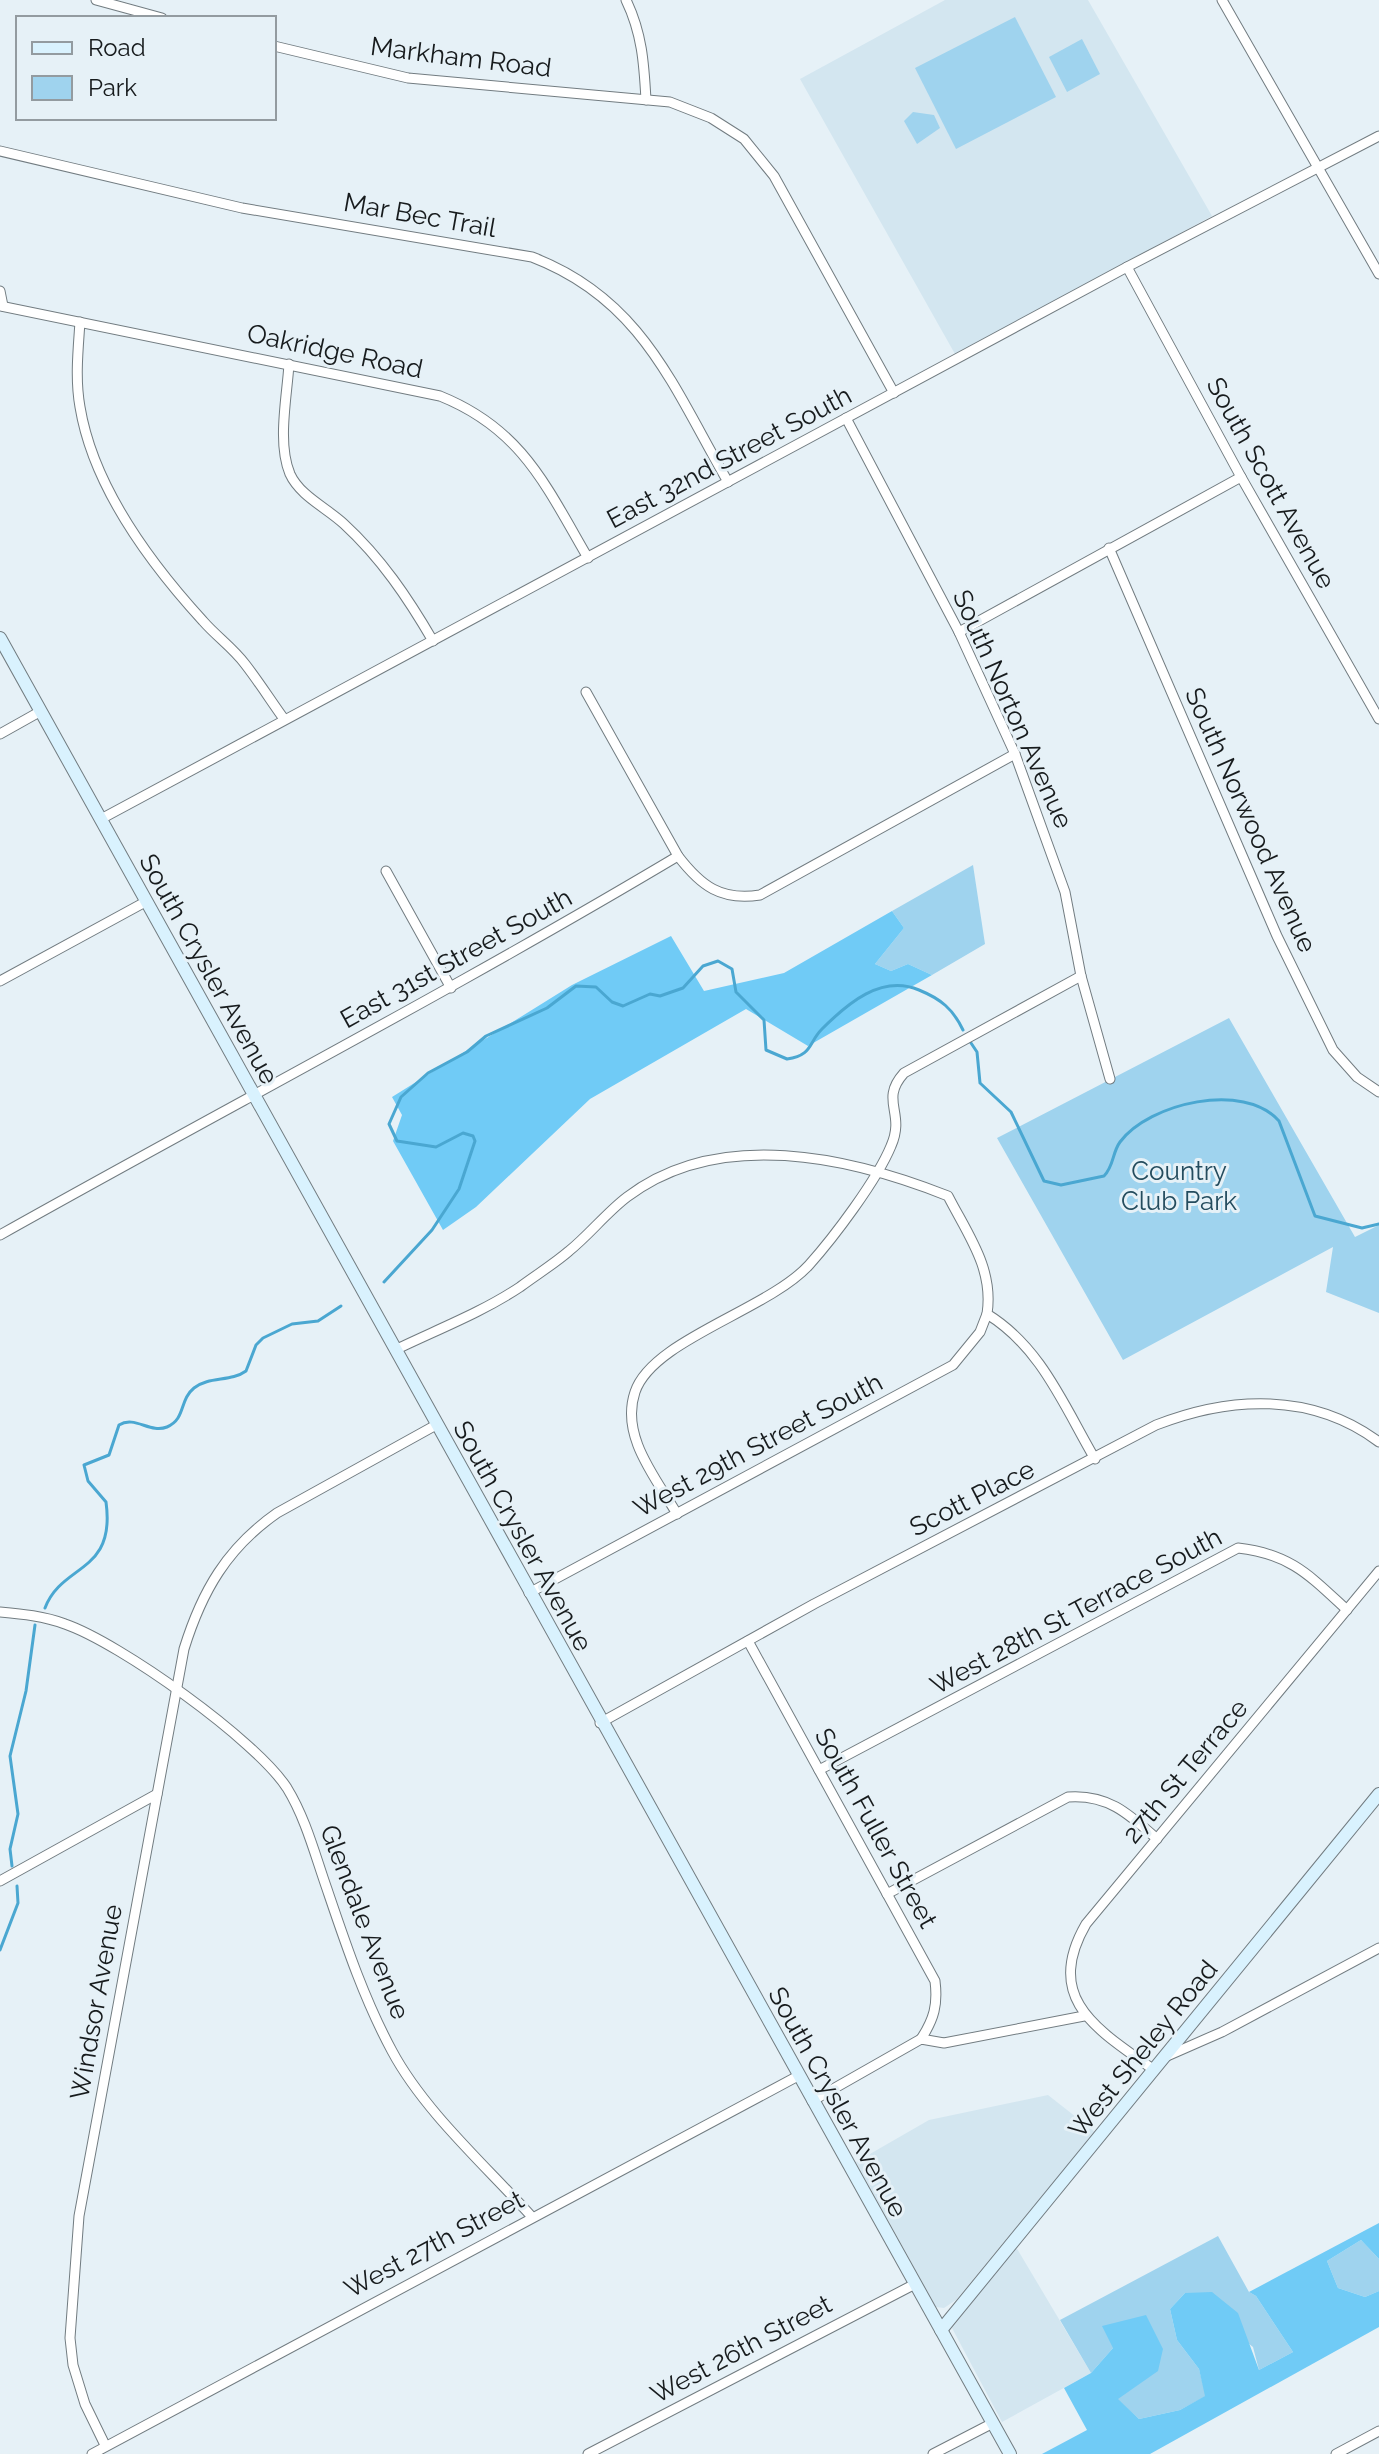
<svg xmlns="http://www.w3.org/2000/svg" width="1379" height="2454" font-family="Raleway,sans-serif">
<style>
.built{fill:#d3e6f0}
.green{fill:#9fd3ee}
.forest{fill:#70cbf6}
.lines{fill:none;stroke-linecap:round;stroke-linejoin:round}
.stream{stroke:#4aa7d1;stroke-width:3}
.street-casing{stroke:#727c81;stroke-width:11}
.secondary-casing{stroke:#727c81;stroke-width:14}
.street{stroke:#fff;stroke-width:9}
.secondary{stroke:#d9f2fe;stroke-width:12}
.labels{text-anchor:middle;stroke-width:6;stroke-linejoin:round;paint-order:stroke}
.street-label{font-size:26px;fill:#171b1d;stroke:#e6f1f7}
.park-label{font-size:26px;fill:#244c5e;stroke:#e6f1f7}
</style>
<rect width="100%" height="100%" fill="#e6f1f7"/>
<g class="built">
<polygon points="945,0 1088,0 1212,216 955,354 800,79"/>
<polygon points="1048,2095 1095,2132 956,2300 944,2308 936,2307 856,2162 929,2120"/>
<polygon points="1016,2247 1091,2373 1002,2422 952,2328"/>
</g>
<g class="green">
<polygon points="1015,17 1056,97 956,149 915,68"/>
<polygon points="1082,39 1100,74 1067,92 1049,57"/>
<polygon points="913,112 934,115 940,128 917,144 904,121"/>
<polygon points="973,865 985,944 932,975 908,964 891,971 875,964 904,928 892,911"/>
<polygon points="1229,1018 1355,1237 1379,1225 1379,1313 1326,1292 1333,1247 1123,1360 997,1138"/>
<polygon points="1218,2236 1249,2292 1256,2296 1293,2352 1259,2370 1253,2347 1185,2293 1170,2309 1177,2340 1199,2369 1206,2396 1180,2410 1139,2419 1117,2399 1113,2348 1091,2373 1060,2320"/>
<polygon points="1361,2240 1379,2259 1379,2291 1365,2297 1338,2288 1327,2261"/>
</g>
<g class="forest">
<polygon points="892,911 904,928 875,964 891,971 908,964 932,975 808,1046 746,1009 590,1099 476,1207 443,1230 393,1141 402,1115 392,1097 572,985 671,936 704,991 784,973"/>
<polygon points="1379,2223 1379,2259 1361,2240 1327,2261 1338,2288 1365,2297 1379,2291 1379,2327 1150,2454 1042,2454 1087,2430 1064,2388 1091,2373 1113,2348 1102,2326 1146,2315 1163,2349 1158,2371 1118,2399 1139,2419 1180,2410 1205,2396 1199,2369 1177,2340 1170,2309 1185,2293 1212,2292 1238,2313 1259,2370 1293,2352 1256,2296 1249,2292"/>
</g>
<g class="lines">
<g class="stream">
<path d="M971,1043L977,1052L980,1083L1011,1112L1044,1181L1061,1185L1104,1176C1114,1166 1112,1153 1120,1142C1149,1103 1244,1081 1279,1121L1315,1216L1362,1228L1379,1224"/>
<path d="M384,1282L432,1230L459,1189L475,1141L473,1136L463,1133L436,1147L397,1141L389,1124L401,1097L428,1073L467,1052L486,1036L547,1008L576,986L596,987L612,1002L623,1006L650,994L660,996L683,988L703,966L718,961L732,969L736,992L764,1020L766,1050L787,1059C813,1055 808,1043 822,1029C847,1004 881,974 919,990C941,999 953,1009 963,1030"/>
<path d="M45,1608C62,1563 116,1574 106,1502L88,1481L84,1465L109,1455L119,1425C135,1415 150,1434 167,1427C186,1419 179,1400 194,1388C209,1376 231,1382 246,1371L256,1345L263,1338L292,1324L318,1321L341,1306"/>
<polyline points="12,1866 10,1849 18,1814 10,1756 26,1691 35,1625"/>
<polyline points="0,1950 18,1903 17,1886"/>
</g>
<g class="street-casing">
<g id="street">
<polyline points="96,0 162,18"/>
<path d="M626,0C642,33 644,63 646,100"/>
<polyline points="1222,0 1379,274"/>
<polyline points="274,46 408,78 670,102 711,118 744,139 774,176 894,393"/>
<path d="M0,151L242,208L532,257C642,299 673,387 728,482"/>
<polyline points="1127,267 1241,477 1379,719"/>
<polyline points="0,291 3,306"/>
<path d="M0,306L440,396C522,429 546,486 588,558"/>
<path d="M80,322C78,351 75,379 80,407C93,486 150,563 203,621C216,636 233,648 245,664C259,682 271,701 284,719"/>
<path d="M289,364C287,397 277,443 290,474C300,496 327,508 344,524C381,558 408,598 433,641"/>
<polyline points="846,418 959,632 1015,754 1065,892 1081,976 1110,1079"/>
<polyline points="1109,548 1277,936 1333,1050 1357,1077 1379,1092"/>
<polyline points="959,632 1241,477"/>
<path d="M586,692L678,856C701,886 721,901 760,895L1015,754"/>
<polyline points="0,734 41,711"/>
<polyline points="101,819 1127,267 1379,136"/>
<polyline points="386,871 451,988"/>
<polyline points="0,981 147,901"/>
<path d="M0,1235C226,1108 455,989 678,856"/>
<path d="M395,1350C436,1330 481,1313 520,1287C536,1275 554,1264 569,1251C589,1235 606,1213 627,1197C719,1127 850,1157 948,1196C968,1235 994,1269 987,1314C1041,1347 1064,1406 1095,1459"/>
<path d="M677,1514C656,1478 620,1436 635,1392C652,1340 768,1310 809,1265C834,1237 877,1180 891,1146C906,1112 879,1101 904,1073L1081,976"/>
<polyline points="529,1593 953,1365 980,1332 987,1314"/>
<path d="M0,1612C22,1614 44,1616 65,1624C120,1643 256,1740 287,1788C306,1819 315,1855 327,1889C346,1945 364,1999 392,2051C424,2111 486,2166 532,2217"/>
<path d="M748,1641L935,1981C938,2005 934,2019 921,2039"/>
<path d="M600,1723L814,1604L1156,1425C1230,1396 1312,1392 1379,1442"/>
<path d="M819,1770L1238,1548C1291,1554 1310,1576 1347,1610"/>
<polyline points="0,1881 157,1794"/>
<path d="M887,1894L1068,1797C1108,1794 1129,1814 1157,1839"/>
<polyline points="1165,2057 1222,2032 1379,1948"/>
<path d="M1154,2070C1100,2031 1042,2000 1086,1924L1379,1571"/>
<polyline points="812,2101 921,2039 944,2043 1084,2016"/>
<path d="M105,2445L85,2404L73,2365L70,2338L79,2216L184,1649C202,1591 227,1548 277,1513L436,1425"/>
<polyline points="92,2454 798,2076"/>
<polyline points="588,2454 915,2284"/>
<polyline points="933,2454 993,2423"/>
<polyline points="1336,2454 1379,2431"/>
</g>
</g>
<g class="secondary-casing">
<g id="secondary">
<polyline points="0,638 1010,2454"/>
<polyline points="941,2330 1379,1794"/>
</g>
</g>
<use href="#street" class="street"/>
<use href="#secondary" class="secondary"/>
</g>
<g class="labels">
<g class="street-label">
<text transform="translate(461 57) rotate(7)" y="9">Markham Road</text>
<text transform="translate(420 215) rotate(10)" y="9">Mar Bec Trail</text>
<text transform="translate(335 351) rotate(12)" y="9">Oakridge Road</text>
<text transform="translate(729 457) rotate(-28)" y="9">East 32nd Street South</text>
<text transform="translate(1271 483) rotate(61)" y="9">South Scott Avenue</text>
<text transform="translate(1013 709) rotate(66)" y="9">South Norton Avenue</text>
<text transform="translate(1251 820) rotate(66)" y="9">South Norwood Avenue</text>
<text transform="translate(456 958) rotate(-29)" y="9">East 31st Street South</text>
<text transform="translate(209 969) rotate(61)" y="9">South Crysler Avenue</text>
<text transform="translate(758 1445) rotate(-28)" y="9">West 29th Street South</text>
<text transform="translate(972 1498) rotate(-27)" y="9">Scott Place</text>
<text transform="translate(523 1536) rotate(61)" y="9">South Crysler Avenue</text>
<text transform="translate(1076 1611) rotate(-28)" y="9">West 28th St Terrace South</text>
<text transform="translate(1185 1771) rotate(-50)" y="9">27th St Terrace</text>
<text transform="translate(876 1828) rotate(61)" y="9">South Fuller Street</text>
<text transform="translate(365 1922) rotate(69)" y="9">Glendale Avenue</text>
<text transform="translate(96 2002) rotate(-80)" y="9">Windsor Avenue</text>
<text transform="translate(1143 2049) rotate(-51)" y="9">West Sheley Road</text>
<text transform="translate(838 2102) rotate(61)" y="9">South Crysler Avenue</text>
<text transform="translate(434 2244) rotate(-28)" y="9">West 27th Street</text>
<text transform="translate(741 2349) rotate(-28)" y="9">West 26th Street</text>
</g>
<g class="park-label">
<text x="1179" y="1180">Country<tspan x="1179" dy="30">Club Park</tspan></text>
</g>
</g>
<rect x="16" y="16" width="260" height="104" fill="#e6f1f7" stroke="#939ba0" stroke-width="2"/>
<rect x="32" y="42" width="40" height="12" fill="#d9f2fe" stroke="#939ba0" stroke-width="2"/>
<text x="88" y="56" font-size="24" fill="#171b1d">Road</text>
<rect x="32" y="76" width="40" height="24" fill="#9fd3ee" stroke="#939ba0" stroke-width="2"/>
<text x="88" y="96" font-size="24" fill="#171b1d">Park</text>
</svg>
